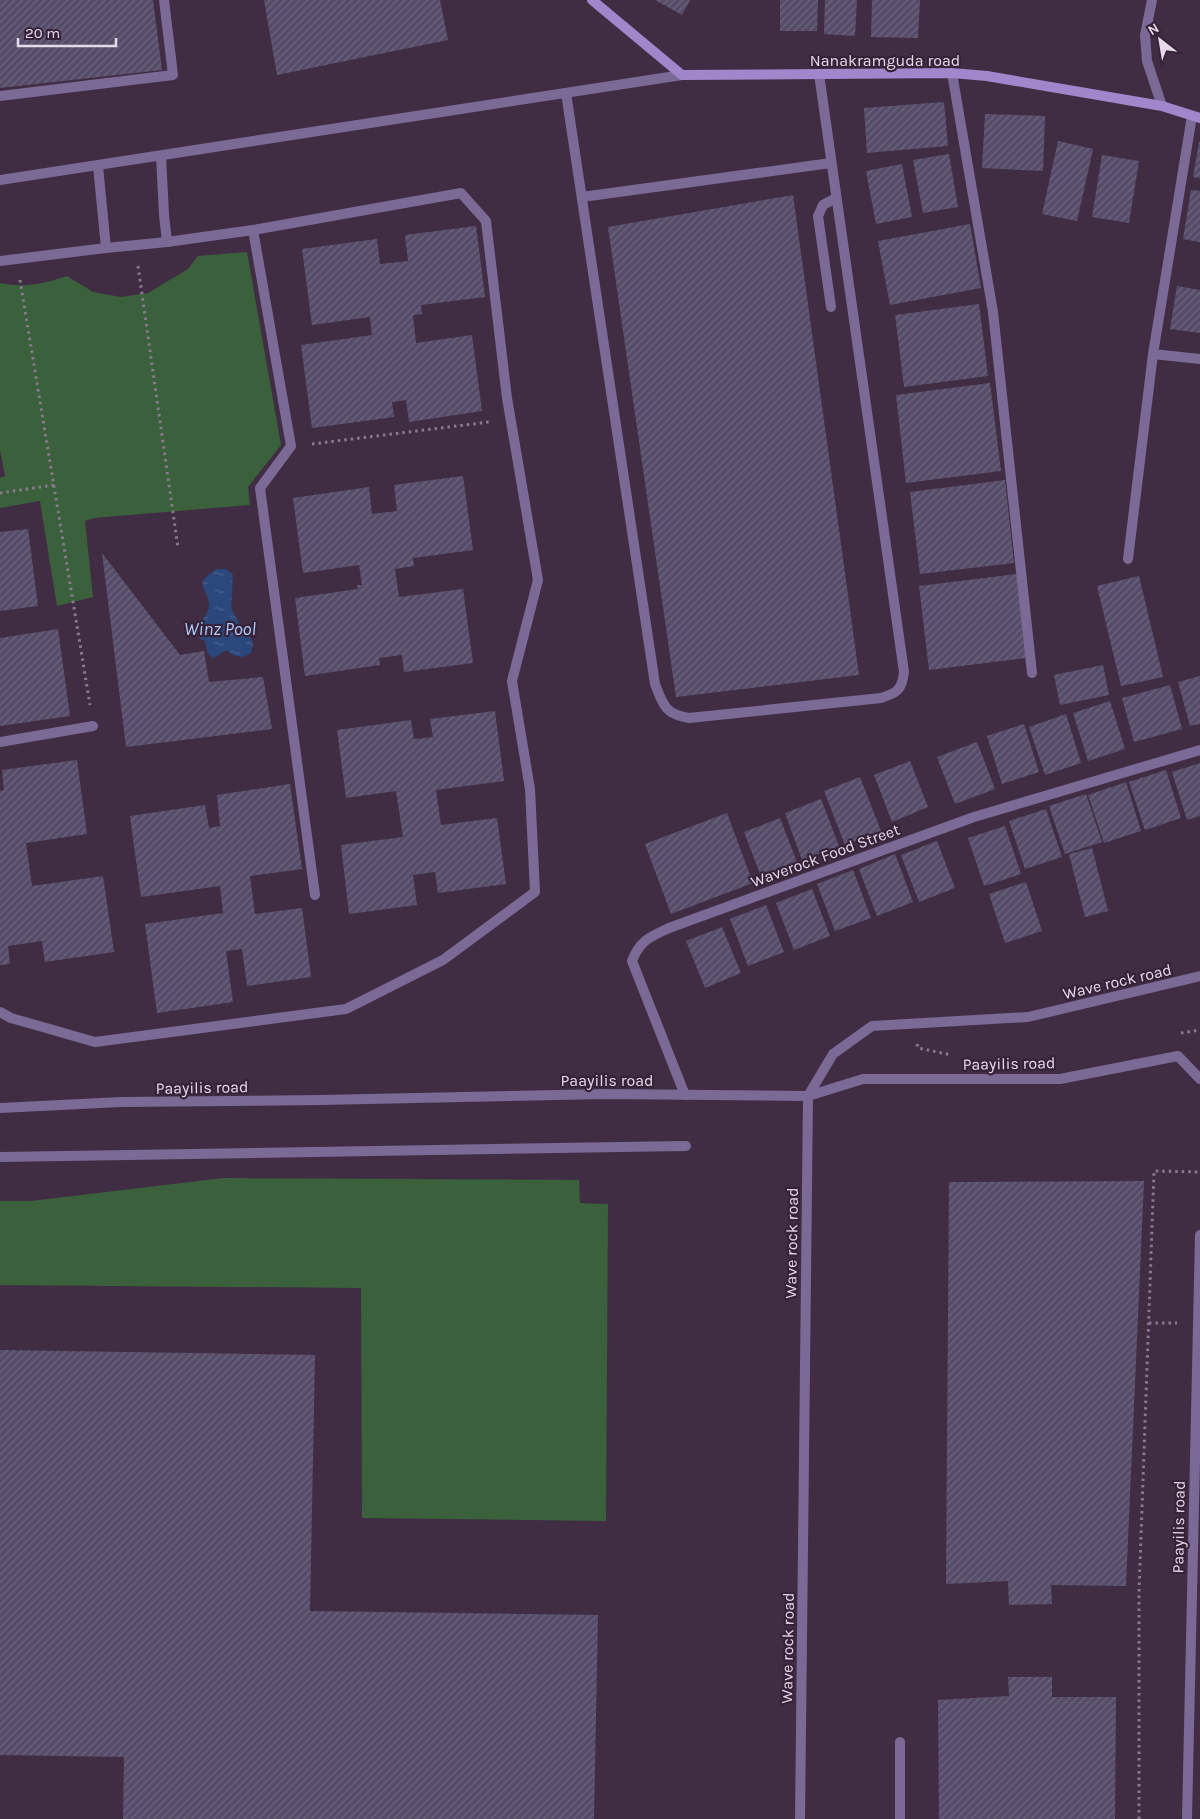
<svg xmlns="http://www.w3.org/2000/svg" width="1200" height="1819" font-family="Karla,sans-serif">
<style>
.garden{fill:#3a603c}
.water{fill:url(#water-ripples)}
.building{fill:url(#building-hatch)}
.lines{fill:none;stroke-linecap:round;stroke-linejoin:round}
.path{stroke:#8a7a8d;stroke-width:3;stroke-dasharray:2.5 4;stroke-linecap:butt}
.lane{stroke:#7b6a95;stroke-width:10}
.street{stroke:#7b6a95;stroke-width:10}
.secondary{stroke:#a286cb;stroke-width:10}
.labels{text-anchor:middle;stroke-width:4.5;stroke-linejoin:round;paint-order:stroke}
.street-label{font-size:16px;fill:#e6dae9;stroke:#36233a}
.water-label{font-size:18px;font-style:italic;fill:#afccfb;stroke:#36233a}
</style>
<defs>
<pattern id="water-ripples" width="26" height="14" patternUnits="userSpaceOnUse" patternTransform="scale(1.25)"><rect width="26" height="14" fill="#2b487c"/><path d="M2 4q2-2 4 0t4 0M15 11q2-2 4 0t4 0" fill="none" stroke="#4a628f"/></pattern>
<pattern id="building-hatch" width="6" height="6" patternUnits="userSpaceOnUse" patternTransform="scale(1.25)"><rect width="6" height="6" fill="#564c69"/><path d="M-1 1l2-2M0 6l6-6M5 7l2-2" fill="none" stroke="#6e657e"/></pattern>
</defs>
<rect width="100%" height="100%" fill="#402d44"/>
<g class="garden">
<path d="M247,252L281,445L248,487L250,505L94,518L85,521L93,597L57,606L40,501L0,508V478L5,476L0,450V283C24,288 44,284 67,276L93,292L121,297L148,293L188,269L198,256Z"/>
<polygon points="223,1178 579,1180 580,1203 608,1204 606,1521 362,1518 361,1288 0,1285 0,1201 31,1201"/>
</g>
<path class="water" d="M217,569H226L233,575L231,608L243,631L250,636L253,644L251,653L243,657L233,655L227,650L213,658L208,654L205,641L200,639L196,631C199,623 209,614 209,606C209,587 190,585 217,569Z"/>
<g class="building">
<polygon points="0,0 153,0 162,70 0,88"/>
<polygon points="264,0 440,0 448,40 277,75"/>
<polygon points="655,0 690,0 682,15"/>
<polygon points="780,0 818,0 817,31 780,31"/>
<polygon points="825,0 857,0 855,36 824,34"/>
<polygon points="872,0 920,0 918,38 871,37"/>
<polygon points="944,102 948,146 867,153 864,108"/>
<polygon points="985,114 1045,116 1043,171 982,168"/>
<polygon points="1058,141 1093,149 1077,221 1042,214"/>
<polygon points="1199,142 1200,142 1200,178 1193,177"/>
<polygon points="949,154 958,207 923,213 913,160"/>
<polygon points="1102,155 1139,161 1129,223 1092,217"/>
<polygon points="902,164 912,217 876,224 866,171"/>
<polygon points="1191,190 1200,191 1200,242 1183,239"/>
<polygon points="793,195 859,675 676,697 608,227"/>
<polygon points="970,224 981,288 890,305 878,241"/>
<polygon points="476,226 485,297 421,305 422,314 413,315 416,343 472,335 482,411 409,422 406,400 392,402 394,417 312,428 301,345 372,335 370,317 312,325 302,249 377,239 380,264 408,261 405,235"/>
<polygon points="1177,286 1200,290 1200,333 1170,329"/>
<polygon points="979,304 988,376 904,387 895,315"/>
<polygon points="990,383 1001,471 906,483 896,395"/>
<polygon points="463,476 473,550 413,558 414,566 395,569 399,597 463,589 473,663 404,672 402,655 379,658 380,665 305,676 295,598 358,589 357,585 362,585 359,565 303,573 293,498 369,487 372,514 397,511 394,485"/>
<polygon points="1005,480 1014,563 920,574 910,492"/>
<polygon points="28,529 38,606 0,611 0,532"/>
<polygon points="102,553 180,655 204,651 209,682 263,677 272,729 126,747"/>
<polygon points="1017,574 1027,658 929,670 919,586"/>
<polygon points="1139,576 1163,677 1121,686 1097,586"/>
<polygon points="58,629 70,716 0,726 0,638"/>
<polygon points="1103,665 1109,695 1060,705 1054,675"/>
<polygon points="1200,676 1200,724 1190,726 1178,682"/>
<polygon points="1170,685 1182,729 1134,742 1122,698"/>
<polygon points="1110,701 1125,749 1088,761 1073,713"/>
<polygon points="495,711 504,781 436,790 441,825 497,818 506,884 438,893 435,872 413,875 417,905 349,914 341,845 403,837 396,791 346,798 337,730 411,720 414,739 433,737 430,719"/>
<polygon points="1066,714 1081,763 1045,775 1029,727"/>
<polygon points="1024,724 1039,772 1002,784 987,736"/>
<polygon points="977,742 995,789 955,804 937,757"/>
<polygon points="77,760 87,834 26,843 32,886 103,876 114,952 45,962 42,941 8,946 10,964 0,965 0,791 4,790 2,770"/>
<polygon points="910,761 928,807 892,822 874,775"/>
<polygon points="1200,763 1200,816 1187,820 1172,772"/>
<polygon points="1166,770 1181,818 1145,830 1129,782"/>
<polygon points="860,777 881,831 845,845 824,791"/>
<polygon points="1126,782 1141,831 1104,843 1088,795"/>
<polygon points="290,784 302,869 250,876 255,914 302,908 311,977 247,986 242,949 226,951 233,1002 157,1013 145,924 223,913 220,886 141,897 130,816 205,805 209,828 220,826 217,795"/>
<polygon points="1086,794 1102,842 1065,854 1049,806"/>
<polygon points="821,799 839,846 802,860 785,813"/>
<polygon points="1046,809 1062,857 1025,869 1009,821"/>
<polygon points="727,813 753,883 671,914 645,844"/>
<polygon points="780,818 798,865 762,879 744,832"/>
<polygon points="1005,826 1021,874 984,886 968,838"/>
<polygon points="937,841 955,888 919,902 901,855"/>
<polygon points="1092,848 1108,911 1085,917 1069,854"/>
<polygon points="895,854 913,902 877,916 859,869"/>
<polygon points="853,870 871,918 835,931 817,884"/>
<polygon points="1026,882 1042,931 1005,943 989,894"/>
<polygon points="812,889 830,936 794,950 776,903"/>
<polygon points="766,905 784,952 748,966 730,919"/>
<polygon points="722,927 741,973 705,988 686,941"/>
<polygon points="1144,1181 1126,1586 1051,1585 1052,1604 1009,1605 1008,1581 946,1584 949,1182"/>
<polygon points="0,1350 315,1355 310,1611 598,1615 594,1819 123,1819 124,1757 0,1755"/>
<polygon points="1008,1677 1052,1677 1052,1697 1116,1697 1115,1819 939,1819 938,1700 1009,1696"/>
</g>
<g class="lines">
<g class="path">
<polyline points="138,266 178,548"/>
<polyline points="20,280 90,705"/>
<polyline points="312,444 489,422"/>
<polyline points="0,493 54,485"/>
<polyline points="1181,1033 1200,1030"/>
<polyline points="917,1044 918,1048 952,1055"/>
<polyline points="1149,1323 1177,1323"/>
<polyline points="1139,1819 1139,1593 1154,1171 1200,1172"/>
</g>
<g class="lane">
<polyline points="1152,0 1145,35 1147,61 1162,106"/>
<path d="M566,93L655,684C663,705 665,714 689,718L881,698C897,693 902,690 904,672L819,74"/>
<polyline points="0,96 173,75 164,0"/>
<polyline points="0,180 682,75"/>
<polyline points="582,197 831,163"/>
<polyline points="831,307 818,216 823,205 836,198"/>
<polyline points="808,1096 833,1054 872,1026 1028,1017 1200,976"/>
<polyline points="808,1096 863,1079 1060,1079 1178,1056 1200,1079"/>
<polyline points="900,1742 900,1819"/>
<polyline points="1187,1819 1200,1235"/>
</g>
<g class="street">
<polyline points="952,73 993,312 1032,673"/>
<polyline points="1192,116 1153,354 1200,359"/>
<polyline points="253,230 291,446 260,488 315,895"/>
<polyline points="106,248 167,242"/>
<polyline points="0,261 106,248 98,166"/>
<polyline points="1128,559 1153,354"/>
<polyline points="0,742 93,726"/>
<polyline points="0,1012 11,1018 95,1042 346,1009 443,960 535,892 530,789 512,681 538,580 507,398 486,221 461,193 253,230 167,242 164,215 161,156"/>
<path d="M685,1095L632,961C640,940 650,937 669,928L974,817L1200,750"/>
<polyline points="0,1108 121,1102 321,1100 605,1094 808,1096 800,1819"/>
<polyline points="0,1157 686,1146"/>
</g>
<polyline class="secondary" points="592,0 682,75 952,73 987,76 1162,106 1200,118"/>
</g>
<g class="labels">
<g class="street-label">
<text x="885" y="66">Nanakramguda road</text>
<text transform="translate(825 855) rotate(-20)" y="6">Waverock Food Street</text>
<text transform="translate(1117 981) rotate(-13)" y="6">Wave rock road</text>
<text transform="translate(1009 1063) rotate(-1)" y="6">Paayilis road</text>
<text x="607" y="1086">Paayilis road</text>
<text transform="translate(202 1087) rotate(-1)" y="6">Paayilis road</text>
<text transform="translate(791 1243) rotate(-89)" y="6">Wave rock road</text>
<text transform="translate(1178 1527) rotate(-89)" y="6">Paayilis road</text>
<text transform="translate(787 1648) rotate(-89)" y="6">Wave rock road</text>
</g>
<g class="water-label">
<text x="220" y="635">Winz Pool</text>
</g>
</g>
<g transform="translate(1160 40) rotate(329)" stroke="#36233a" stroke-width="4" paint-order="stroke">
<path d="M0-4L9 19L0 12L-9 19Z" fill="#e6dae9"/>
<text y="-8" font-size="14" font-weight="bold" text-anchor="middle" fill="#e6dae9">N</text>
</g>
<path d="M18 38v8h98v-8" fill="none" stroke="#e6dae9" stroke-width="2.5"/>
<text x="25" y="38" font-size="15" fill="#e6dae9" stroke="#36233a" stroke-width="4" paint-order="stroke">20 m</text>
</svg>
